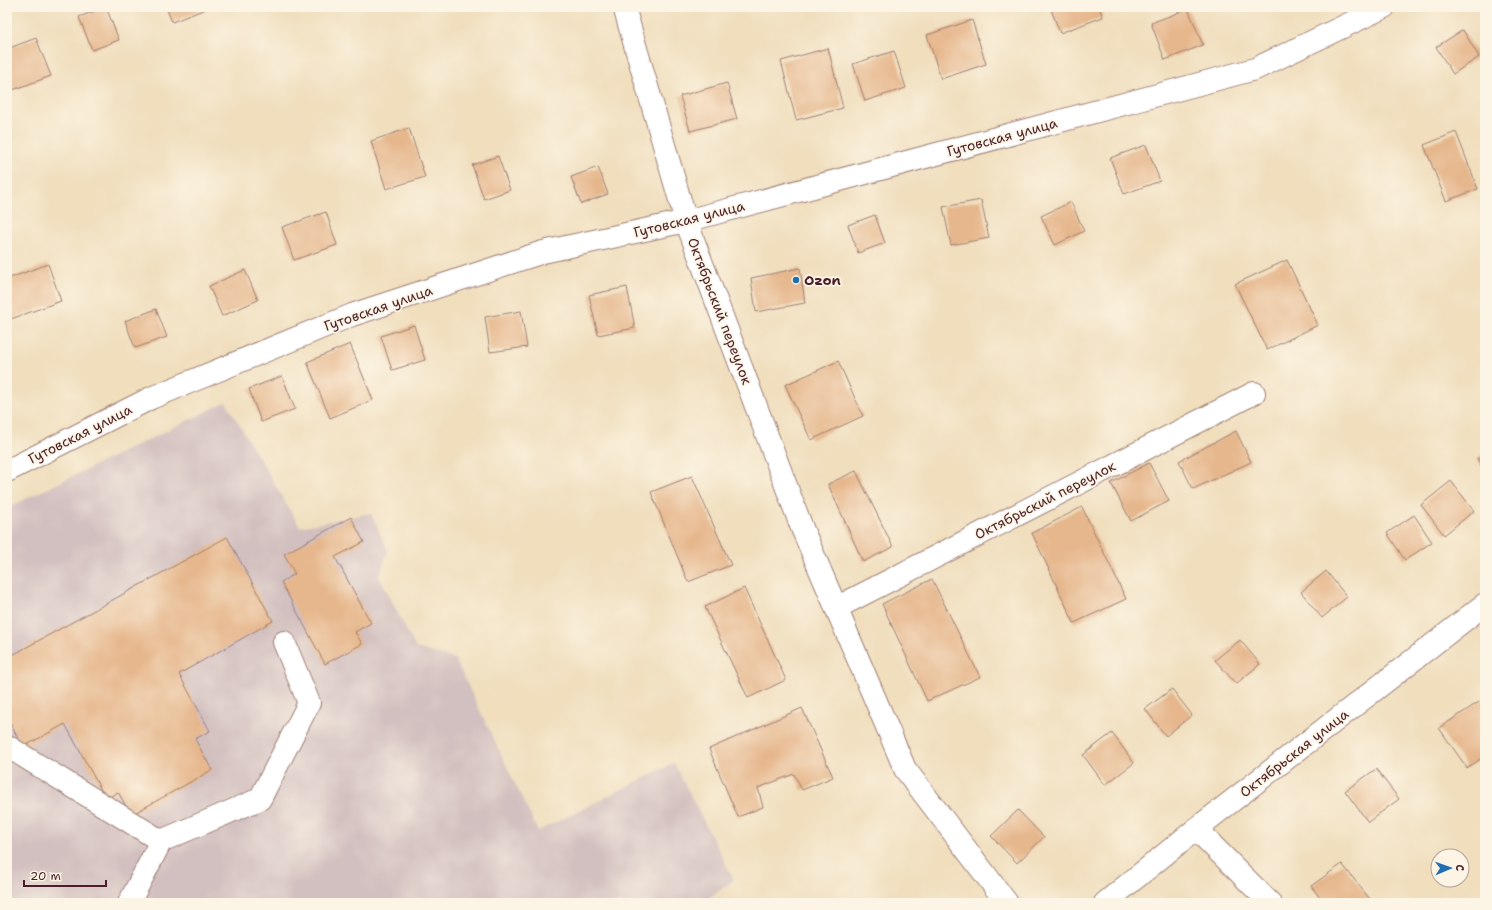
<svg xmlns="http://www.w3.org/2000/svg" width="1492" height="910" font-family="'Shantell Sans',sans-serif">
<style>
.industrial{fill:#d2bfbf}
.building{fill:#e6b78d}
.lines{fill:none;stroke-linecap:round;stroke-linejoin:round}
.minor-casing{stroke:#9d7e74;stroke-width:24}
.minor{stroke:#fff;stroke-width:22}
.poi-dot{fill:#1f6fb2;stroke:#fcf5e5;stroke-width:1.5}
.labels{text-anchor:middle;stroke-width:3.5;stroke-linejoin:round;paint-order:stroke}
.street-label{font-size:14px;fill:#4a1f2b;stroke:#fcf5e5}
.poi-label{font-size:14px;font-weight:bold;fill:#4a1f2b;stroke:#fcf5e5;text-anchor:start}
</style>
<rect width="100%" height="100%" fill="#fcf5e5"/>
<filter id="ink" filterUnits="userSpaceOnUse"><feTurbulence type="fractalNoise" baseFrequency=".025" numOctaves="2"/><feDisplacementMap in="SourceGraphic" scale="8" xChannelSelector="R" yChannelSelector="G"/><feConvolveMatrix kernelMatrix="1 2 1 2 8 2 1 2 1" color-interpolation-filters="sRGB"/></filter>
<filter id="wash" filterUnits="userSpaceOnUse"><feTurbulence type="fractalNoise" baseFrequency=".012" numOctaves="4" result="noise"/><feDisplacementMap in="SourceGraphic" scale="16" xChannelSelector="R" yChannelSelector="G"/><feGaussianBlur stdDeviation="0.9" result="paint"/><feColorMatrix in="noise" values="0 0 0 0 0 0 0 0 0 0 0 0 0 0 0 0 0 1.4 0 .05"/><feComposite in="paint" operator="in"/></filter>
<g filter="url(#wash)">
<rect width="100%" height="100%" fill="#f0debd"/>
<polygon class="industrial" points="226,402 300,527 371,513 388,551 379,576 416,648 455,659 538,831 674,763 734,880 702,903 7,903 7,508"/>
<g id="blocks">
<g class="building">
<polygon points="106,7 119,40 92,50 79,17"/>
<polygon points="166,7 211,7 172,22"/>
<polygon points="1050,7 1099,7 1103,17 1060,33"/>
<polygon points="1188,9 1203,45 1165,60 1151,23"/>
<polygon points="972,20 986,64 941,79 927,35"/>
<polygon points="1463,30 1479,57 1453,74 1436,47"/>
<polygon points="36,38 51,76 7,92 7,49"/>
<polygon points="828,48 843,108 796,120 781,61"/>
<polygon points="894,51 906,88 865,101 853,64"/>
<polygon points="727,83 737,119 690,131 680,96"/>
<polygon points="409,128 425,177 386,189 371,141"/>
<polygon points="1456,132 1478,189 1446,201 1424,145"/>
<polygon points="1146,145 1160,181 1124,194 1110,158"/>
<polygon points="498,156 510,190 484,199 472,165"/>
<polygon points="598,167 608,194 581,204 571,177"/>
<polygon points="981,200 989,238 951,245 943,207"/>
<polygon points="1071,202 1084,231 1055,245 1041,216"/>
<polygon points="326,212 337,245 294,260 282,227"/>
<polygon points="875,215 885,243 858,253 848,225"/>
<polygon points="1287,260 1318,325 1267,350 1235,284"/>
<polygon points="48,264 61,301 11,319 7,307 7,279"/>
<polygon points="800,268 805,303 756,312 751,278"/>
<polygon points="245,270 258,300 222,316 209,286"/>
<polygon points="627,287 635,328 598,335 589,295"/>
<polygon points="156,309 167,337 135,348 125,321"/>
<polygon points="521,311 527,347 490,352 485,317"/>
<polygon points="414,325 425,360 392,370 381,336"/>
<polygon points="350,344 373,400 330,418 307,362"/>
<polygon points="838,361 863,416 811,440 785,385"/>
<polygon points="282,376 295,409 261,422 249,389"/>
<polygon points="1236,431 1251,462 1193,489 1179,461"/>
<polygon points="1485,453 1485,471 1477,459"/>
<polygon points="1149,463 1169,501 1131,521 1111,483"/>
<polygon points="856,471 893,547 863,562 828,484"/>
<polygon points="692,476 731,565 688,582 651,492"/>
<polygon points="1451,481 1474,511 1444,535 1421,505"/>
<polygon points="1082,507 1126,599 1074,623 1032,533"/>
<polygon points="1414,515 1432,542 1405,560 1387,533"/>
<polygon points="351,517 364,542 335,557 371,623 355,632 362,644 325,664 281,582 295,574 284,554"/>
<polygon points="227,537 273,621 179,674 210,731 195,739 212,770 131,815 118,792 106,799 65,724 23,747 7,718 7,658"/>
<polygon points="1326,571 1347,597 1322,618 1301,592"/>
<polygon points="932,579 980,677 927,701 882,604"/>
<polygon points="744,588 786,680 748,698 705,607"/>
<polygon points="1240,640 1260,664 1236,684 1215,660"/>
<polygon points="1172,689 1192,715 1166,736 1145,709"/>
<polygon points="1485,698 1485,756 1467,768 1439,728"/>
<polygon points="802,708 833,777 802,790 794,774 758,788 763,807 738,817 709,749"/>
<polygon points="1112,733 1134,763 1105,785 1083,755"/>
<polygon points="1376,769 1399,799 1368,822 1345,791"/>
<polygon points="1018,810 1044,837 1017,863 991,836"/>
<polygon points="1342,864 1373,903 1324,903 1311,886"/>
</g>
</g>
</g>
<g filter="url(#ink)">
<use href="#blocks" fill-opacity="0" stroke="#9d7e74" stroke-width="1"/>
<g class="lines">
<g class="minor-casing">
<g id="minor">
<polyline points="624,7 686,221 802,528 905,769 1007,903"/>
<polyline points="7,471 151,398 352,315 543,252 686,221 1255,69 1384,7"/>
<polyline points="836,608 1254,393"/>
<polyline points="7,746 161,841 260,799 309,703 284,642"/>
<polyline points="1196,829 1270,903"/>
<polyline points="129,903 161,841"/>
<polyline points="1105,903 1196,829 1485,604"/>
</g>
</g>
<use href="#minor" class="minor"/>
</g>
</g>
<circle class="poi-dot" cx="796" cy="280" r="4"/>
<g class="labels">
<g class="street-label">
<text transform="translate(1002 137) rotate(-15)" y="5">Гутовская улица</text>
<text transform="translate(689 219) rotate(-14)" y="5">Гутовская улица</text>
<text transform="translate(378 308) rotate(-19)" y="5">Гутовская улица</text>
<text transform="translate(720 311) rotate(69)" y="5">Октябрьский переулок</text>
<text transform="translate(80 434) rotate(-27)" y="5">Гутовская улица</text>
<text transform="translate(1045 500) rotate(-27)" y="5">Октябрьский переулок</text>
<text transform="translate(1294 753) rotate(-38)" y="5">Октябрьская улица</text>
</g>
<g class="poi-label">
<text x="804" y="285">Ozon</text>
</g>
</g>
<rect width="1492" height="910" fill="none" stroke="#fcf5e5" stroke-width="24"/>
<g transform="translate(1450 868) rotate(88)"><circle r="19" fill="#fcf5e5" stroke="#b59f9b"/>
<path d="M0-3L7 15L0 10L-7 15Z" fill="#1f6fb2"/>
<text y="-6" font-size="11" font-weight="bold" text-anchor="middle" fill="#4a1f2b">С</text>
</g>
<path d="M24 880v6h82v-6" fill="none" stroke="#4a1f2b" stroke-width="2"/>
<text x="30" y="880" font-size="12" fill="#4a1f2b" stroke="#fcf5e5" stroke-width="3" paint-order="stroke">20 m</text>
</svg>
